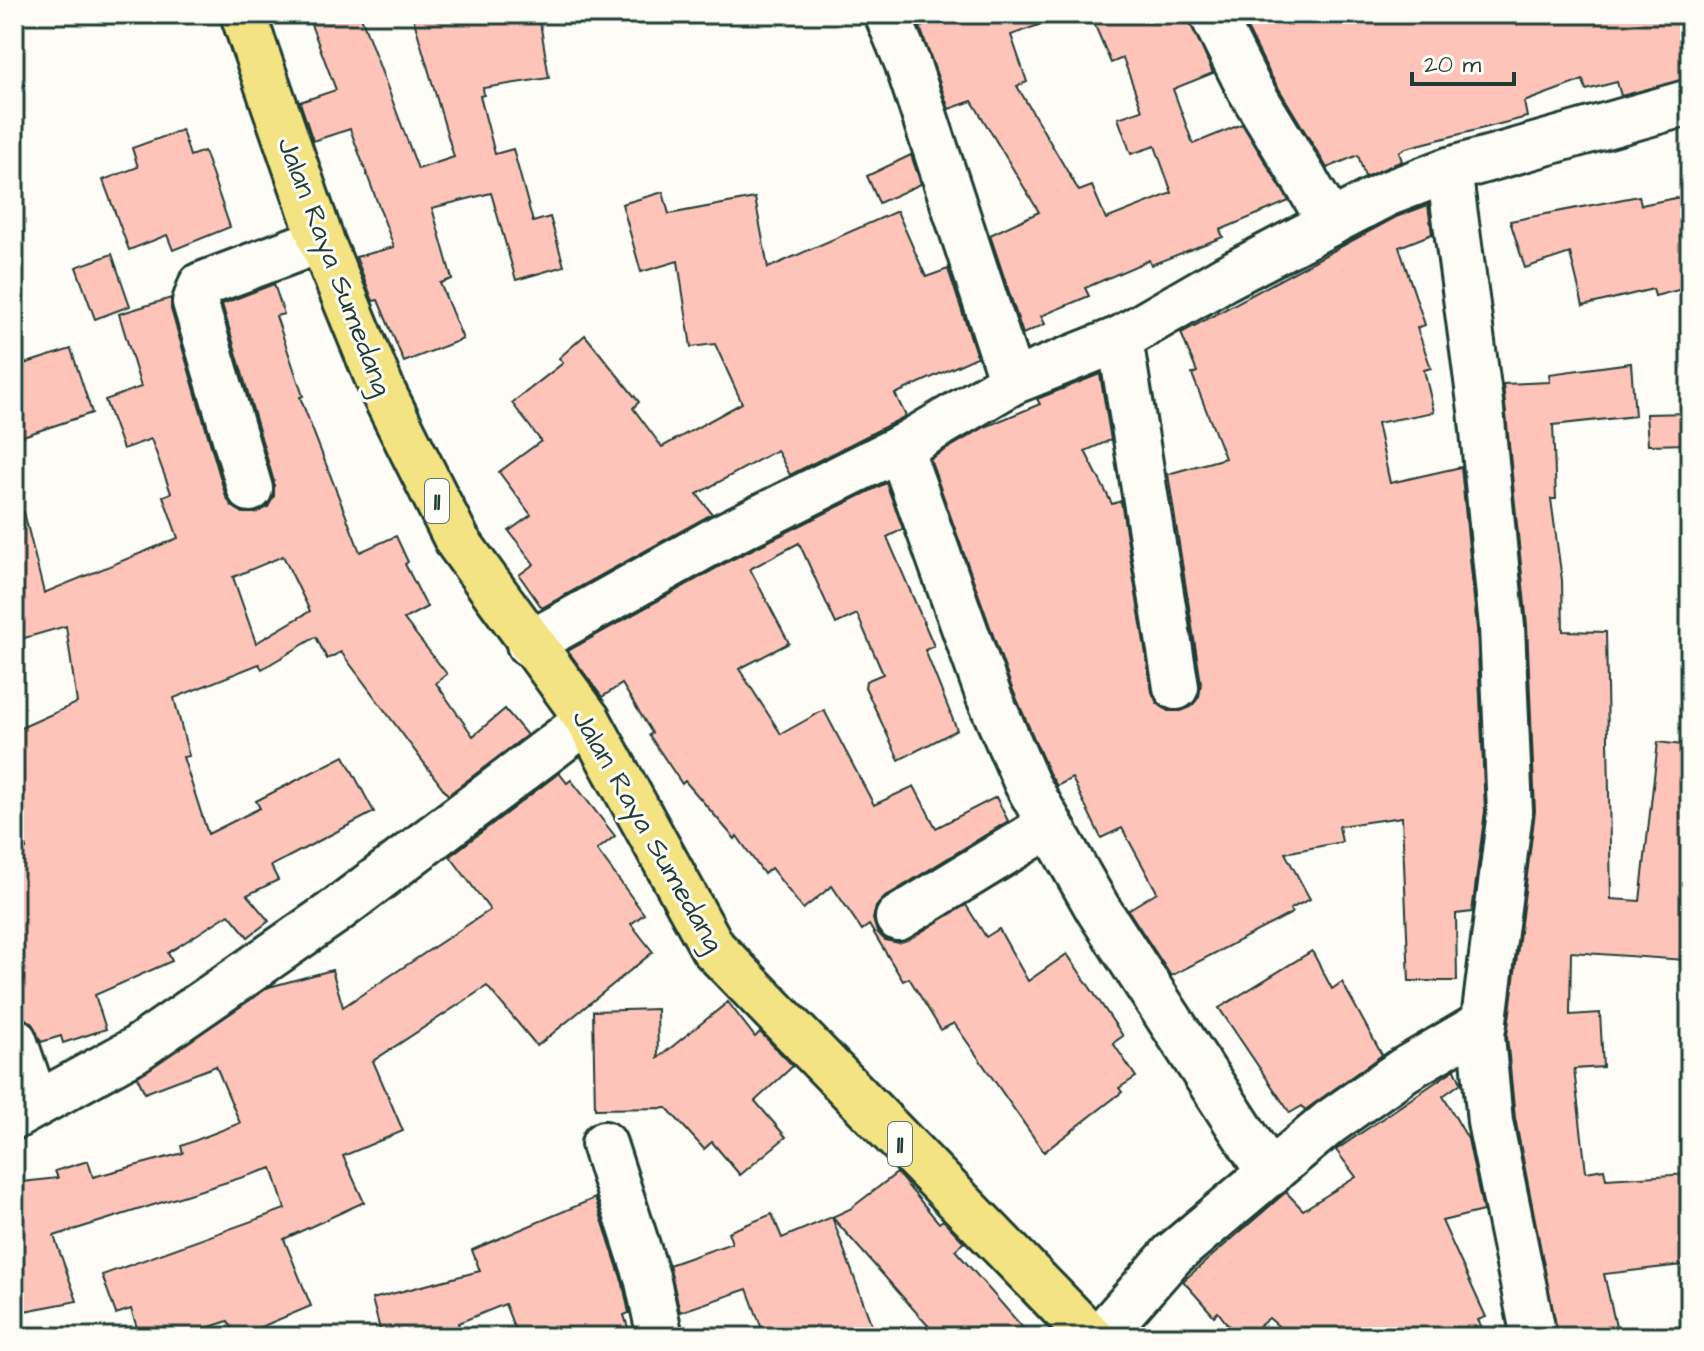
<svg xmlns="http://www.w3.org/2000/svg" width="1704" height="1351" font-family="'Architects Daughter',sans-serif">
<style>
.building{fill:#ffc4b9;stroke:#1f3d34;stroke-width:2;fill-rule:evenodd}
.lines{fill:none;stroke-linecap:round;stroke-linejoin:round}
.minor-casing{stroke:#1f3d34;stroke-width:50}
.highway-casing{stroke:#1f3d34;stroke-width:50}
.minor{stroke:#fdfcf7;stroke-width:44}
.highway{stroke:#f4e382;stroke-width:44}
.labels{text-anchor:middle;stroke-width:6;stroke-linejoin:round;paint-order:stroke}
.shield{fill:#fdfcf7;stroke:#62766e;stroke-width:2}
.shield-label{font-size:26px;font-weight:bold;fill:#1f3d34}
.street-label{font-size:28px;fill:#1f3d34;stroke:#fdfcf7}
</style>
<rect width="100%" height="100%" fill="#fdfcf7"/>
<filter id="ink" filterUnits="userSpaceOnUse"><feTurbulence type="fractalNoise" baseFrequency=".0125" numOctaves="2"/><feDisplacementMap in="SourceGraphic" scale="16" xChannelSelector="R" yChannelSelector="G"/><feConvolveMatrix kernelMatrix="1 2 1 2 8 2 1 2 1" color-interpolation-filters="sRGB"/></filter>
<g filter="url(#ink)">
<g class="building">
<polygon points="307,14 360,14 418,169 454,157 412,14 536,14 541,28 549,78 483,88 484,95 480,96 495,154 513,149 533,222 550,217 564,266 516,280 491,193 432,208 452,279 440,283 463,339 404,362 378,300 373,301 356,257 394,247 350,129 313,141 300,102 336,90"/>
<polygon points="955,14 1058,14 1058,18 1011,35 1027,82 1017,86 1079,191 1092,186 1106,219 1172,193 1155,146 1131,154 1118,118 1142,110 1123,58 1111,63 1094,23 1116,14 1187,14 1213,73 1173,89 1193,144 1242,124 1289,201 1220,230 1223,237 1151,265 1149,260 1085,288 1089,296 1041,316 1045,324 1023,334 990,235 1039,212 972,101 949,109 920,27"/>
<polygon points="1240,14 1690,14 1690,78 1621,96 1617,82 1586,90 1583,80 1524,102 1527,117 1406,148 1399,152 1402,161 1365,177 1358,155 1327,168 1270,74"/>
<polygon points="182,130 190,156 204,151 230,227 173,250 167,235 129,250 103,180 138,167 132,148"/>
<polygon points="911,155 921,184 879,203 867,176"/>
<polygon points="663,192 669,214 755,198 768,268 897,211 926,277 948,269 977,357 895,394 906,416 790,475 777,450 697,494 712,514 542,608 519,575 534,564 509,531 531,515 499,472 541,441 512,403 563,363 559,358 585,335 639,402 633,408 662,447 742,403 715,344 691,347 678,261 641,272 622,204"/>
<polygon points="1690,195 1690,287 1655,296 1653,289 1583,306 1570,253 1525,268 1510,221 1639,196 1641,205"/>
<polygon points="1428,205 1432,234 1399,247 1425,325 1417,328 1431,368 1424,370 1434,412 1377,423 1390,483 1461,467 1477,629 1485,811 1472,912 1456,914 1457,981 1409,981 1402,817 1339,826 1342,842 1285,853 1310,899 1290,909 1292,913 1171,976 1128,910 1157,892 1122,828 1101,838 1072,778 1057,786 1049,773 1012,688 930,459 985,427 1040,404 1037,399 1100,374 1111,440 1085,451 1112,504 1121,501 1152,692 1157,703 1168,711 1181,711 1191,707 1199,697 1201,683 1168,474 1225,458 1192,374 1197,372 1181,333 1396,217"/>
<polygon points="112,254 130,306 95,319 76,267"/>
<path d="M274,284L284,314L276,316L303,396L300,397L360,552L396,536L408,562L405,564L427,607L404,619L447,674L436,683L473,736L505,709L527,735L448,795L341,652L327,659L316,637L262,669L259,664L174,698L189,756L183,757L208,834L260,808L256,801L344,756L374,812L271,866L278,880L247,895L269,921L248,937L229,914L168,953L172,961L95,995L106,1029L63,1043L61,1036L41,1042L31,1022L14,1016V850L26,849L14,793V731L77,703L66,626L14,641V513L24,512L44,593L178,538L163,496L171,493L151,439L123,449L105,400L141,387L119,314L171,298V309L226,497L232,506L243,513H256L268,507L274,496V482L222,304ZM283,556L310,611L256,643L233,577Z"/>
<polygon points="71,349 92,413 14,439 14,367"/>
<polygon points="1631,363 1635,416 1553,425 1556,499 1551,499 1562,580 1563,631 1606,632 1611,899 1640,901 1658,742 1690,746 1690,886 1685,960 1571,952 1570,1015 1600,1013 1603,1067 1574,1069 1586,1172 1604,1169 1606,1179 1690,1174 1690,1264 1604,1274 1617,1331 1592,1337 1558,1337 1515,1118 1507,1036 1535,811 1527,625 1503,384 1550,382 1549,374"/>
<polygon points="1690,413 1690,444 1648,445 1646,414"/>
<polygon points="886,483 903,529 887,537 934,646 925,650 957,730 899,760 865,687 866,681 883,674 857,614 836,624 799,543 750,569 789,643 739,669 781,734 824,710 874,805 914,786 936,828 996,797 1008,821 885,897 876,907 873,919 877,932 885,940 899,943 966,905 986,937 999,929 1028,981 1067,954 1123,1036 1113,1043 1136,1077 1119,1088 1122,1092 1044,1152 954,1023 941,1030 909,978 903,981 869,925 862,930 832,886 803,909 771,868 764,874 737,836 735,839 685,781 682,784 649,735 652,733 622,684 602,697 568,651 733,559"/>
<polygon points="559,773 567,783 571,780 615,836 597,850 644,914 631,924 653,952 537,1046 487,986 373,1061 403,1131 343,1156 364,1202 284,1239 311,1306 237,1337 228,1321 179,1337 140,1337 131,1309 116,1314 102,1275 285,1209 272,1168 54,1236 77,1301 14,1313 14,1183 58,1178 55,1171 88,1161 93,1177 183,1153 181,1146 240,1123 216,1066 145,1093 137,1077 269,987 332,970 343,1007 490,910 450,856"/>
<polygon points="1312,951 1332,989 1342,982 1382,1055 1305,1110 1302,1106 1290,1113 1219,1008"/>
<polygon points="728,1002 755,1037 760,1032 793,1066 755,1101 786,1137 740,1175 712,1142 704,1149 667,1108 595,1109 593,1011 657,1009 658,1058"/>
<polygon points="1455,1069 1461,1083 1443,1096 1468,1139 1483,1211 1442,1221 1486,1317 1478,1320 1487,1337 1291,1337 1269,1318 1246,1337 1237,1337 1218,1312 1214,1316 1183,1281 1286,1192 1303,1210 1356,1177 1336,1150"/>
<polygon points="897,1173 939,1223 943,1220 964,1242 955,1250 1031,1337 938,1337 832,1217 850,1209"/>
<polygon points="595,1198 623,1284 629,1313 624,1315 631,1337 518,1337 505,1304 458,1323 459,1326 418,1337 382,1337 372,1299 480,1271 472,1250"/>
<polygon points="772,1214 782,1238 832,1217 876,1337 765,1337 747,1289 680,1312 669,1265 732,1243 728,1232"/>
</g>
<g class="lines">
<g class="minor-casing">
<g id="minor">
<polyline points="887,14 907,62 1012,382"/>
<polyline points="1212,14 1248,86 1331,223"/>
<polyline points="1449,170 1481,410 1502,627 1510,812 1482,1036 1490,1122 1534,1337"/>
<polyline points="1120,339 1176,687"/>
<polyline points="900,448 989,697 1027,784 1098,909 1270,1174"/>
<polyline points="250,489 195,302 201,285 321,240"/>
<polyline points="529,644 721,537 900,448 1012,382 1120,339 1225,278 1386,194 1449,170 1690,102"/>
<polyline points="898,918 1050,825"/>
<polyline points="14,1040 36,1104"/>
<polyline points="14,1117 135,1050 333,913 588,720"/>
<polyline points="604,1144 647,1277 660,1337"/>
<polyline points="1100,1337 1172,1255 1330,1122 1404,1070 1484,1023"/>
</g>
</g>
<g class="highway-casing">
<polyline id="highway" points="243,14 321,240 384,394 458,542 588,720 713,948 1091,1337"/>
</g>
<use href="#minor" class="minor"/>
<use href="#highway" class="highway"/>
</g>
</g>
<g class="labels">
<g class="shield">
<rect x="425" y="479" width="24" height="44" rx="6"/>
<rect x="888" y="1122" width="24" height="44" rx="6"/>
</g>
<g class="shield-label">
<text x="437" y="510">11</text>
<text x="900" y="1153">11</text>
</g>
<g class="street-label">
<text transform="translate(336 266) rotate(69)" y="10">Jalan Raya Sumedang</text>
<text transform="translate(649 830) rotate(60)" y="10">Jalan Raya Sumedang</text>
</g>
</g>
<rect width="1704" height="1351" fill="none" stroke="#fdfcf7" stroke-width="48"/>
<rect x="24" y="24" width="1656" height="1303" fill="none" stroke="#1f3d34" stroke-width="3" filter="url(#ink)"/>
<path d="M1412 72v12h102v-12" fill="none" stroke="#1f3d34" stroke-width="4"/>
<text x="1424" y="72" font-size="24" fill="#1f3d34" stroke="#fdfcf7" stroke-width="6" paint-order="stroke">20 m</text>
</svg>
